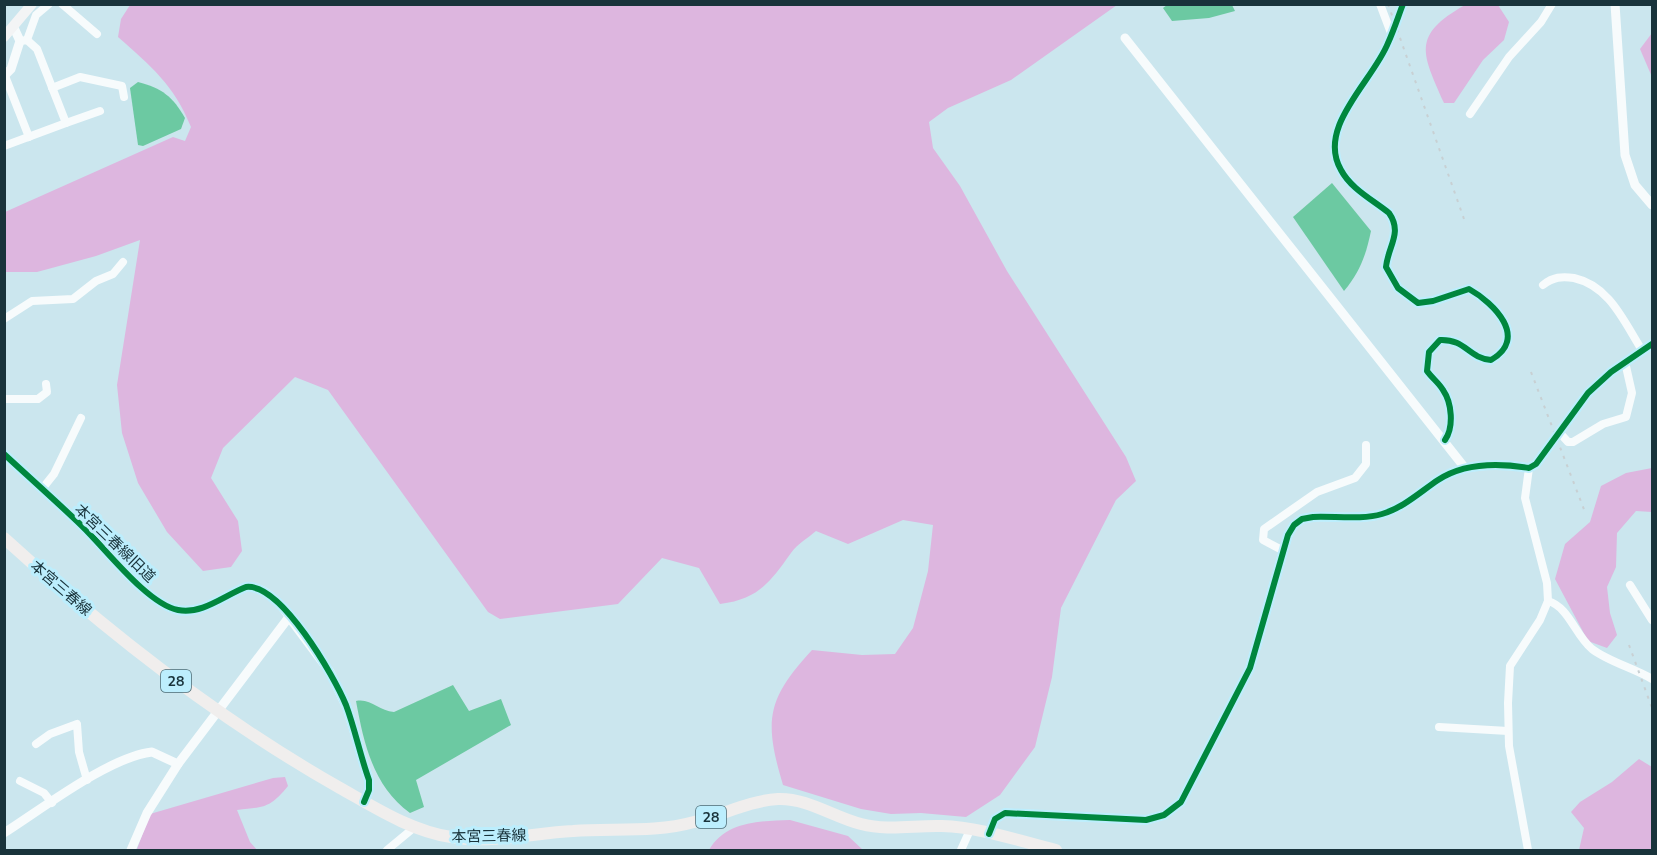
<svg xmlns="http://www.w3.org/2000/svg" width="1657" height="855" font-family="'Nunito Sans','Noto Sans JP',sans-serif">
<style>
.forest{fill:#ddb6df}
.water{fill:#6cc9a2}
.lines{fill:none;stroke-linecap:round;stroke-linejoin:round}
.minor{stroke:#f7fbfc;stroke-width:8}
.tertiary{stroke:#f7fbfc;stroke-width:9}
.secondary{stroke:#f3f4f5;stroke-width:10}
.primary{stroke:#f0eeed;stroke-width:12}
.rail{stroke:#c8d0d3;stroke-width:2;stroke-dasharray:3 6;stroke-linecap:butt}
.cycleway-casing{stroke:#bceefd;stroke-width:10}
.cycleway{stroke:#00873e;stroke-width:6}
.labels{text-anchor:middle;stroke-width:6;stroke-linejoin:round;paint-order:stroke}
.shield{fill:#bceefd;stroke:#4a6b75;stroke-width:1.5}
.shield-label{font-size:14px;font-weight:bold;fill:#19333b}
.street-label{font-size:15px;fill:#19333b;stroke:#bceefd}
</style>
<rect width="100%" height="100%" fill="#cbe6ee"/>
<g class="forest">
<path d="M130,5H1117L1011,80L948,108L929,122L933,148L960,186L1007,271L1126,457L1136,481L1116,500L1061,608L1052,677L1035,747L1000,795L966,817L921,813L891,814L861,809L783,785C764,721 766,700 812,650L862,655L895,654L913,628L928,571L933,525L903,520L848,544L816,531C808,538 797,544 791,553C770,582 759,599 720,604L699,568L662,558L618,604L500,619L488,612L328,390L295,377L223,448L211,478L238,521L242,551L231,567L203,571L167,532L138,483L122,433L117,385L140,240L96,256L37,272H5V212L173,137L185,141L191,127C174,85 151,66 118,37L121,19Z"/>
<path d="M1465,5H1498L1509,22L1504,40L1483,60L1454,103H1444C1423,54 1410,36 1465,5Z"/>
<polygon points="1652,33 1652,77 1640,49"/>
<polygon points="1652,468 1652,512 1636,511 1617,533 1616,567 1607,587 1610,613 1617,635 1607,648 1588,641 1555,579 1565,544 1590,522 1601,486 1626,473"/>
<polygon points="1639,759 1652,767 1652,850 1579,850 1584,828 1571,812 1580,802 1612,782"/>
<path d="M285,777L288,786C270,808 265,807 237,810L250,842L257,850L137,849L150,814L273,778Z"/>
<path d="M790,820L848,836L863,850H709C726,821 760,821 790,820Z"/>
</g>
<g class="water">
<polygon points="1167,5 1232,5 1235,11 1209,18 1172,21 1163,8"/>
<path d="M138,82C162,88 173,97 185,118L181,129L143,146L138,145L130,88Z"/>
<path d="M1332,183L1371,231C1366,255 1360,272 1344,291L1293,217Z"/>
<path d="M453,685L469,711L501,699L511,725L416,780L424,807L410,813C373,786 364,744 356,701C371,698 379,711 394,712Z"/>
</g>
<g class="lines">
<g class="minor">
<polyline points="62,4 97,34"/>
<polyline points="1380,4 1391,33"/>
<path d="M1403,4C1398,17 1394,30 1388,43C1373,81 1316,127 1341,170C1351,189 1373,200 1389,213C1403,233 1388,246 1386,267L1398,288L1418,303L1433,301L1469,289C1494,303 1529,338 1491,360C1468,358 1466,339 1440,340L1429,352L1427,371C1432,378 1439,383 1443,390C1452,403 1454,427 1445,440"/>
<polyline points="27,40 36,15 49,4"/>
<polyline points="5,76 29,137"/>
<polyline points="52,88 80,77 122,86 124,97"/>
<polyline points="1470,114 1509,57 1541,22 1552,4"/>
<polyline points="66,123 100,111"/>
<polyline points="4,146 66,123 37,49 27,40 20,41"/>
<path d="M1543,285C1553,277 1562,276 1574,278C1610,286 1624,322 1642,350"/>
<polyline points="4,319 32,301 73,299 96,281 113,274 123,262"/>
<polyline points="4,399 38,399 47,392 46,384"/>
<polyline points="1559,432 1568,442 1573,442 1603,424 1626,417 1632,393 1625,362"/>
<path d="M4,454C30,478 57,502 82,526C105,548 147,604 178,610C202,615 225,595 246,587C266,585 278,602 289,617"/>
<polyline points="42,489 54,474 81,418"/>
<polyline points="1282,550 1263,540 1264,529 1317,492 1355,478 1366,464 1366,445"/>
<polyline points="1630,585 1652,620"/>
<path d="M1548,601C1569,607 1575,635 1592,649C1609,662 1634,668 1652,679"/>
<polyline points="1439,727 1508,731"/>
<polyline points="36,744 50,734 77,724 79,752 87,780"/>
<polyline points="20,781 44,793 52,803"/>
<polyline points="387,850 416,826"/>
<polyline points="961,850 970,830"/>
<polyline points="1528,850 1509,746 1508,703 1510,666 1540,620 1548,601 1547,583 1525,498 1529,468"/>
</g>
<g class="tertiary">
<polyline points="1615,4 1625,155 1635,185 1652,205"/>
<polyline points="1125,38 1465,468"/>
<polyline points="4,76 11,69 20,41 14,28"/>
<path d="M4,833C42,809 109,757 152,752L178,764L289,617L330,672L347,708L369,780V790L364,802"/>
<path d="M989,834L995,819L1005,813L1146,820L1164,815L1181,802L1250,668L1288,535L1294,525L1302,519L1313,517C1334,516 1362,520 1382,514C1403,508 1420,492 1438,480C1464,463 1499,463 1529,468L1536,464L1588,393L1611,372L1652,344"/>
<polyline points="131,850 147,813 178,764"/>
</g>
<polyline class="secondary" points="4,37 32,4"/>
<path class="primary" d="M4,538C107,632 218,719 340,788C374,807 411,831 451,837C491,844 533,833 573,831C613,828 655,833 694,822C723,815 748,801 778,799C808,798 833,817 861,824C888,831 915,825 942,826C980,827 1019,841 1056,850"/>
<g class="rail">
<polyline points="1388,4 1464,219"/>
<polyline points="1531,372 1585,512"/>
<polyline points="1629,645 1652,708"/>
</g>
<g class="cycleway-casing">
<g id="cycleway">
<path d="M1403,4C1398,17 1394,30 1388,43C1373,81 1316,127 1341,170C1351,189 1373,200 1389,213C1403,233 1388,246 1386,267L1398,288L1418,303L1433,301L1469,289C1494,303 1529,338 1491,360C1468,358 1466,339 1440,340L1429,352L1427,371C1432,378 1439,383 1443,390C1452,403 1454,427 1445,440"/>
<path d="M4,454C30,478 57,502 82,526C105,548 147,604 178,610C202,615 225,595 246,587C281,583 334,676 346,705C355,729 360,755 369,780V790L364,802"/>
<path d="M989,834L995,819L1005,813L1146,820L1164,815L1181,802L1250,668L1288,535L1294,525L1302,519L1313,517C1334,516 1362,520 1382,514C1403,508 1420,492 1438,480C1464,463 1499,463 1529,468L1536,464L1588,393L1611,372L1652,344"/>
</g>
</g>
<use href="#cycleway" class="cycleway"/>
</g>
<g class="labels">
<g class="shield">
<rect x="161" y="670" width="30" height="22" rx="4.5"/>
<rect x="696" y="806" width="30" height="22" rx="4.5"/>
</g>
<g class="shield-label">
<text x="176" y="686">28</text>
<text x="711" y="822">28</text>
</g>
<g class="street-label">
<text transform="translate(115 543) rotate(44)" y="5">本宮三春線旧道</text>
<text transform="translate(61 588) rotate(41)" y="5">本宮三春線</text>
<text transform="translate(489 836) rotate(-1)" y="5">本宮三春線</text>
</g>
</g>
<rect width="1657" height="855" fill="none" stroke="#19333b" stroke-width="12"/>
</svg>
